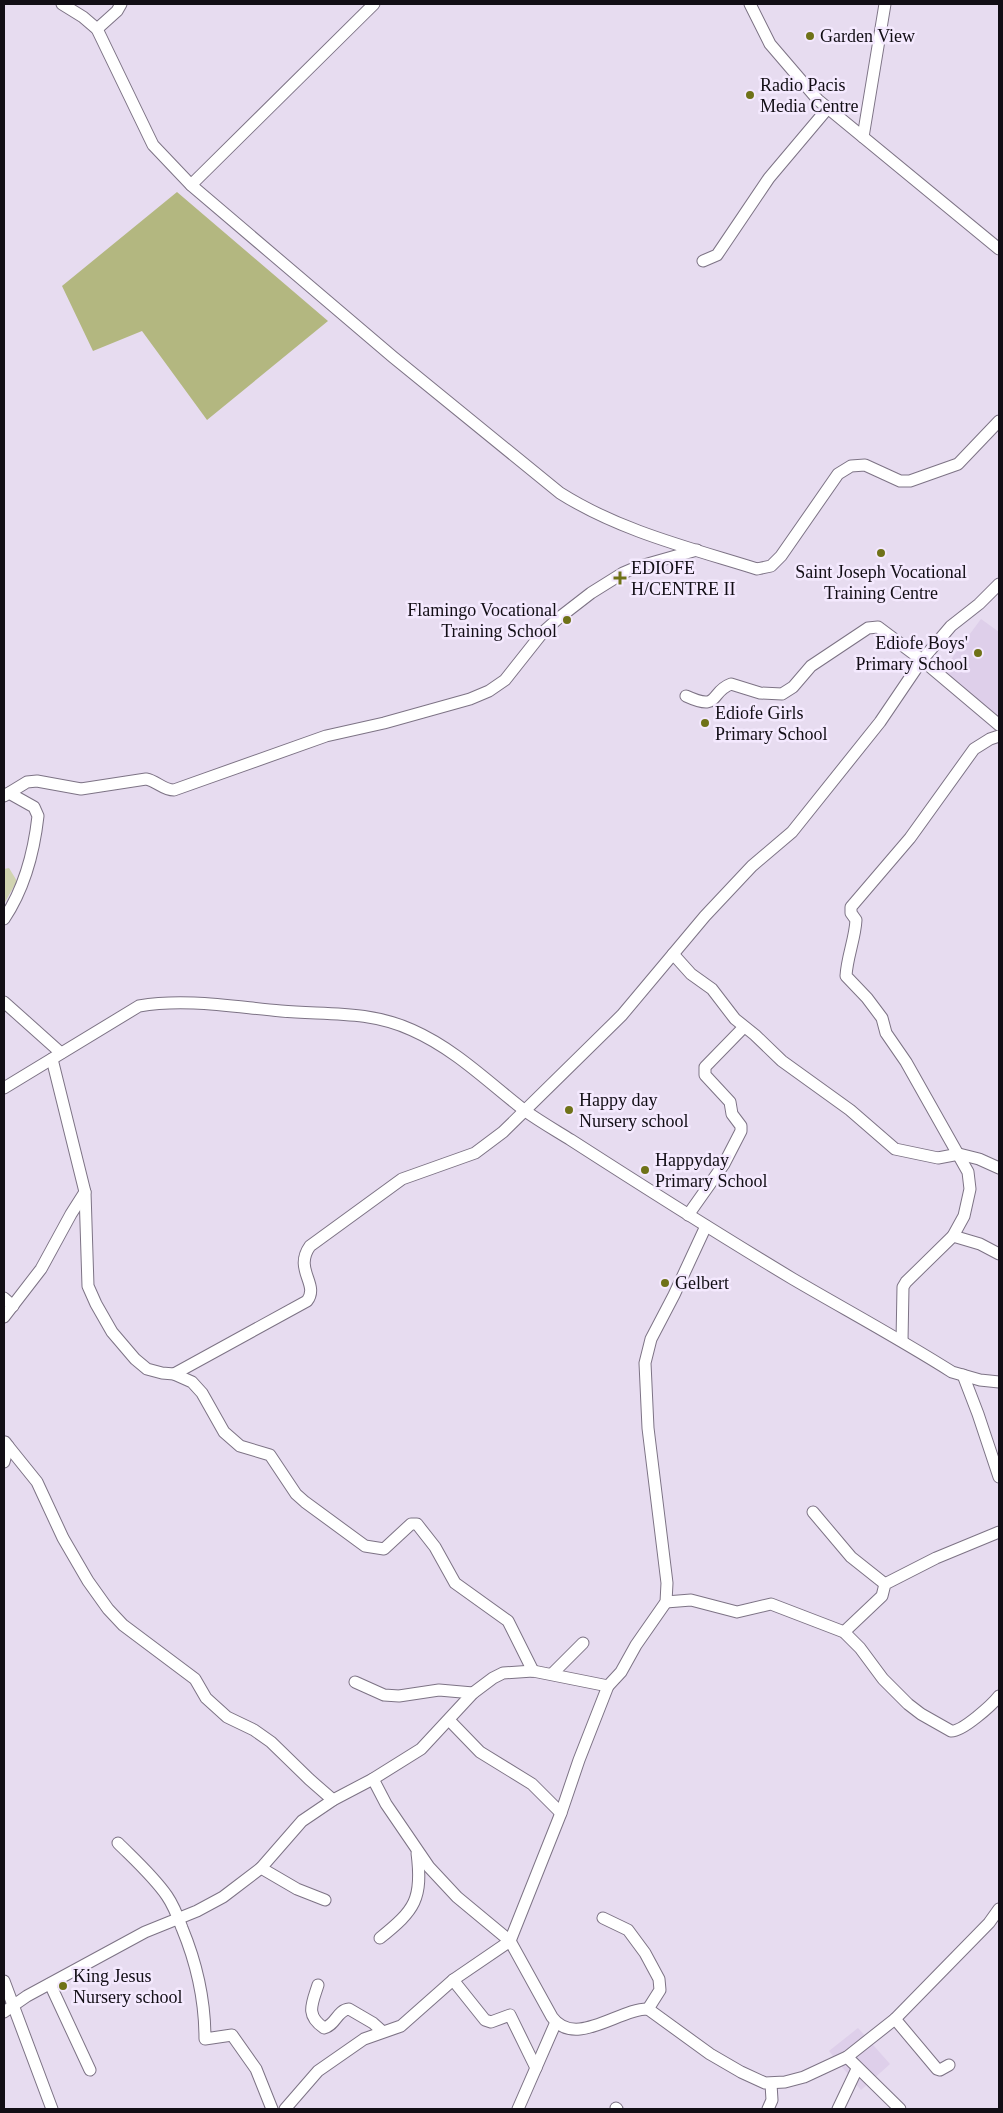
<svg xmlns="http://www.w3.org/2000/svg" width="1003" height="2113" font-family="Georgia,serif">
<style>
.built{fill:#decfea}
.green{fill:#d1d4b1}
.forest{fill:#b3b780}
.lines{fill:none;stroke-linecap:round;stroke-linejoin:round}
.minor-casing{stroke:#7d7385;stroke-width:13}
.minor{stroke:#fff;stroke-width:11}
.poi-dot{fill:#6f7218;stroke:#f4e9fe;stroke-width:2}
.labels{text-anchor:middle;stroke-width:5;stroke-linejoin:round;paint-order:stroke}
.poi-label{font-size:18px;fill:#120e15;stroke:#f4e9fe;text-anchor:start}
</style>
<rect width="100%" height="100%" fill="#e7dcf0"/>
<g class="built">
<polygon points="981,619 999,632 999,716 941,673"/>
<polygon points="858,2028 890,2064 861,2090 829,2051"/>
</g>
<polygon class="green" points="9,868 17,881 4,904 4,869"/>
<polygon class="forest" points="177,192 328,321 207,420 142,331 93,351 62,286"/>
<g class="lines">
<g class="minor-casing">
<g id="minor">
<path d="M62,4L83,17L97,29L153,145L191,185L393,357L560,493C620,531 690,548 757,569L771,566L781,556L838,474L851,466L865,465L900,481H910L958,464L999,421"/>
<polyline points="750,4 770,44 818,100 999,249"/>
<polyline points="97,29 117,11 121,4"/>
<polyline points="863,137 885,4"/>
<polyline points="191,185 374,4"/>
<polyline points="703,261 717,255 769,178 828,108"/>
<path d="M686,696C721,712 709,692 731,684L760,693L782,694L793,687L811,666L868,628L878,627L922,660L999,725"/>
<path d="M4,796L27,782L37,781L81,789L146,779C157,781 163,790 174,790L326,736L384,723L470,699L489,691L505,680L543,632L560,617L591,593L623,573L637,567L697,550"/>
<path d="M4,919C24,889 34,852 38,816L34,807L9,793"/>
<polyline points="673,954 691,974 712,989 735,1019 755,1035 782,1061 850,1110 895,1149 938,1158 959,1154 979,1159 999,1168"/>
<polyline points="4,1002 61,1053"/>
<polyline points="52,1059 85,1192 88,1286 96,1304 112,1332 135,1359 147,1369 162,1373 174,1374 192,1382 202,1393 224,1432 240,1446 270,1455 296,1494 305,1502 365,1546 384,1549 411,1524 417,1524 435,1547 455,1583 508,1621 533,1671"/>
<path d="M4,1088L139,1006C186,998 234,1007 281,1011C327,1015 368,1010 412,1030C455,1049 488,1082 524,1110C539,1121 555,1130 571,1140C644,1187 718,1234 793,1279C846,1310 900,1339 952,1372L980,1380L999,1382"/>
<polyline points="688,1215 724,1164 741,1131 741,1126 732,1114 730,1102 705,1075 705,1067 744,1027"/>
<polyline points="953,1236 980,1244 999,1254"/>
<polyline points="4,1298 13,1306"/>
<polyline points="4,1317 41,1269 71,1214 85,1192"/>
<path d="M902,1341L903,1287L906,1282L953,1236L964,1216L970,1189L968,1172L906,1062L886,1033L882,1018L867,998L846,976C847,957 855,939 856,920L851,913V907L910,838L974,749L990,739L999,736"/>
<path d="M174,1374L307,1301C320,1284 293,1270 310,1246L402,1179L475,1153L503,1132L622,1015L705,916L752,866L792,832L880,722L922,660L951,626L979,604L999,584"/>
<polyline points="963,1375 978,1414 999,1477"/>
<polyline points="8,1446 37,1482 63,1538 88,1581 108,1609 123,1625 195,1679 206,1698 227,1717 254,1730 271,1742 309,1779 333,1800"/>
<polyline points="4,1462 8,1446 5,1442"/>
<polyline points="813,1512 851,1557 885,1584"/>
<path d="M666,1602L691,1600L737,1612L771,1604L844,1632L860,1648L883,1679L908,1704L921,1714L951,1731C962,1732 992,1705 999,1696"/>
<polyline points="844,1632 882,1596 885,1584 936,1558 999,1532"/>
<polyline points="552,1674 583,1643"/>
<polyline points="355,1682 384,1695 399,1696 439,1690 473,1693"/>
<polyline points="449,1720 480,1752 532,1784 561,1813"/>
<path d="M373,1779L386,1804L429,1867L457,1897L510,1941L552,2017C575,2049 620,2008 648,2009L710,2054L741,2072L765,2083L785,2082L804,2077L847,2057L895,2019L989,1923L999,1909"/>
<path d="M118,1843C135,1860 154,1877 167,1896C174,1906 178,1917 182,1928C197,1964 205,2000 205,2039L232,2035L256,2069L272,2109"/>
<polyline points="261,1868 297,1889 325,1900"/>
<polyline points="603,1918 628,1930 645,1953 659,1979 660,1990 648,2009"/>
<path d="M380,1938C415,1910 423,1899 417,1853"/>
<polyline points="453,1980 485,2020 491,2022 510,2015 536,2068"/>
<polyline points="4,1981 52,2109"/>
<polyline points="50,1984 90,2070"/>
<path d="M318,1985C312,2004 305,2015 324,2028C336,2025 337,2010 349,2009L373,2023L382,2031"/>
<polyline points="4,2012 27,1996 145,1932 197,1911 223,1897 261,1868 302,1821 333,1800 373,1779 421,1749 473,1693 493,1678 503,1673 533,1671 608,1686"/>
<polyline points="895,2019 937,2069 940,2070 949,2065"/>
<polyline points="847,2057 900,2109"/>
<polyline points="616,2108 617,2109"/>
<polyline points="285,2109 318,2071 364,2039 401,2026 453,1980 510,1941 561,1813 579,1760 608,1686 621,1672 636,1645 666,1602 667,1583 648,1428 645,1363 651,1339 674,1295 706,1226"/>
<polyline points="518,2109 556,2022"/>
<polyline points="768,2109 772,2100 771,2084"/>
<polyline points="838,2109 857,2069"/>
</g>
</g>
<use href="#minor" class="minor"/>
</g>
<g class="poi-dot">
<circle cx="810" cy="36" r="5"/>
<circle cx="750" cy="95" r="5"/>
<circle cx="881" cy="553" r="5"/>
<path d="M617.5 570.5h5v5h5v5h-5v5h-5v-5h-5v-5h5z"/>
<circle cx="567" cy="620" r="5"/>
<circle cx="978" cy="653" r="5"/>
<circle cx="705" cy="723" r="5"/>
<circle cx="569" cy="1110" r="5"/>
<circle cx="645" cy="1170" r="5"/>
<circle cx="665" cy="1283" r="5"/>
<circle cx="63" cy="1986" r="5"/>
</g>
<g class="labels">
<g class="poi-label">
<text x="820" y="42">Garden View</text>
<text x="760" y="91">Radio Pacis<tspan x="760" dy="21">Media Centre</tspan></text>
<text x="631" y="574">EDIOFE<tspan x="631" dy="21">H/CENTRE II</tspan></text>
<text x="881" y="578" text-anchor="middle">Saint Joseph Vocational<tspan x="881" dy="21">Training Centre</tspan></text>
<text x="557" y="616" text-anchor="end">Flamingo Vocational<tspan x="557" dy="21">Training School</tspan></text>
<text x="968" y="649" text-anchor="end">Ediofe Boys'<tspan x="968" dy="21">Primary School</tspan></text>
<text x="715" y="719">Ediofe Girls<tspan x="715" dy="21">Primary School</tspan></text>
<text x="579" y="1106">Happy day<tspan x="579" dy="21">Nursery school</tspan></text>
<text x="655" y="1166">Happyday<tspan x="655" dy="21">Primary School</tspan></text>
<text x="675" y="1289">Gelbert</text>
<text x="73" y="1982">King Jesus<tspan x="73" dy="21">Nursery school</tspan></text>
</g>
</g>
<rect width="1003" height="2113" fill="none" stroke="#120e15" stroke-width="10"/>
</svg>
